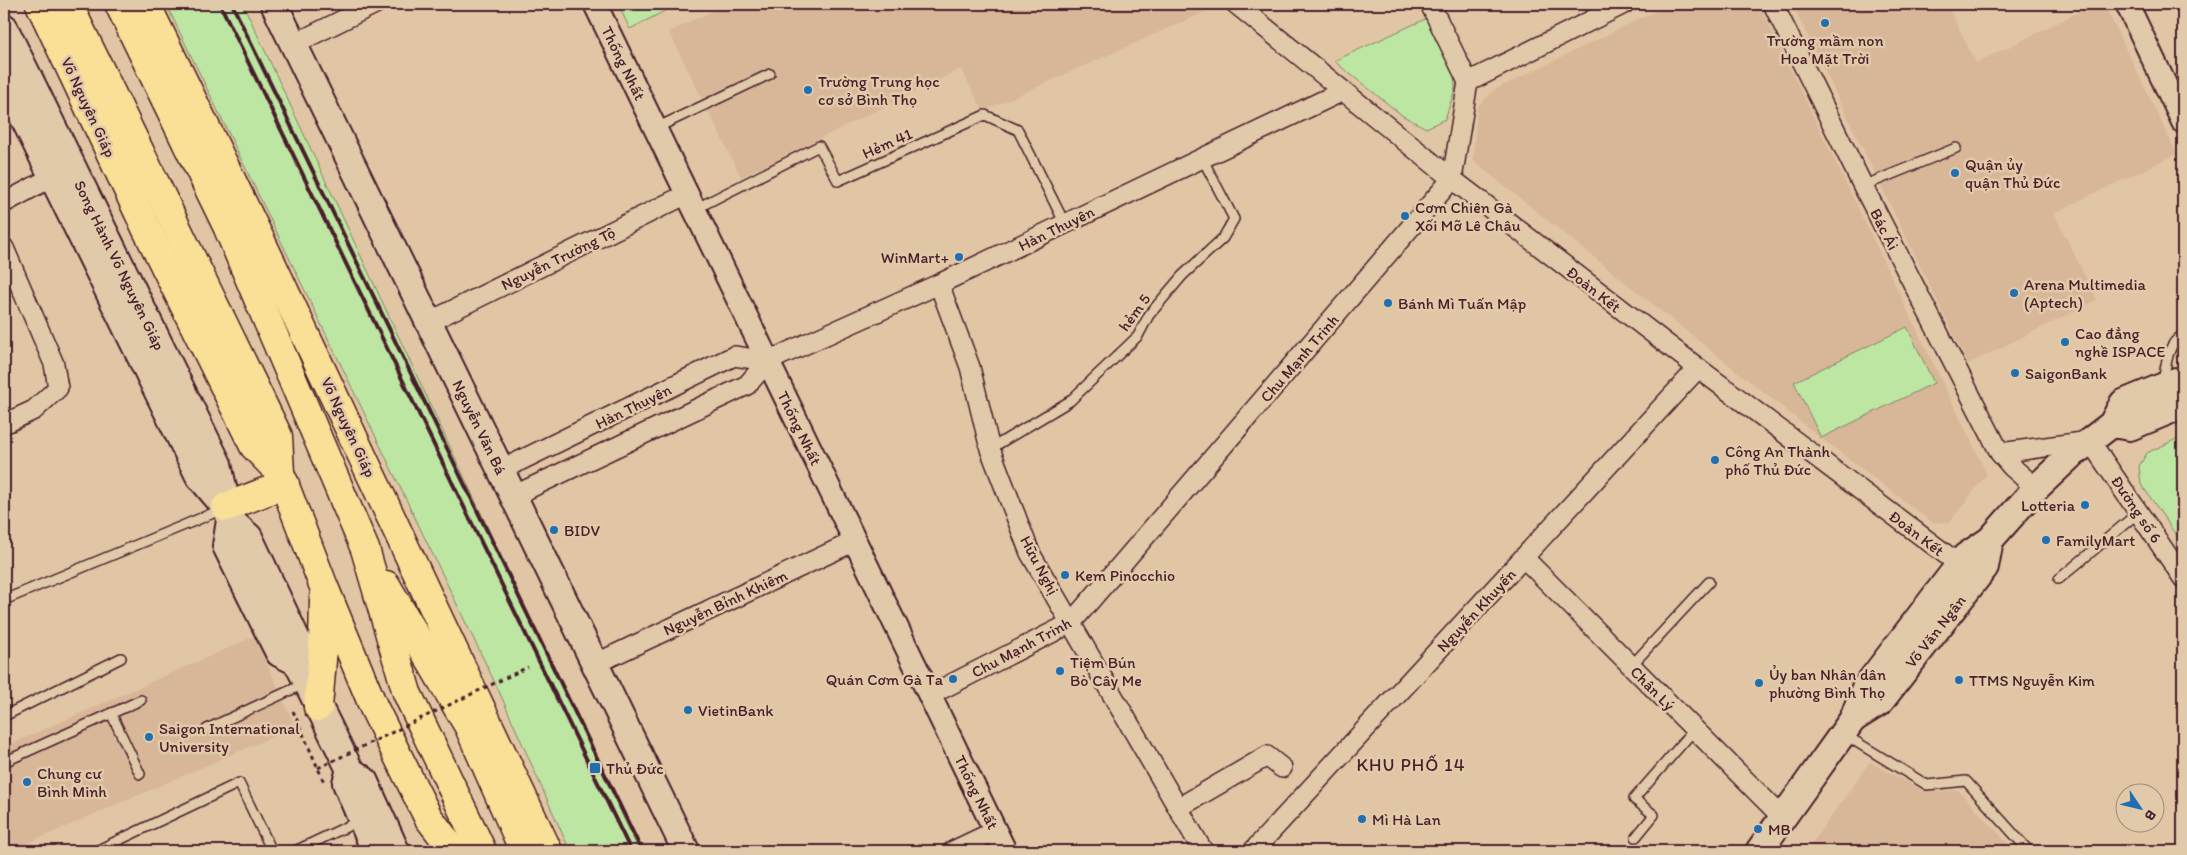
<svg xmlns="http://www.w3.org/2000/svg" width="2187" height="855" font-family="Itim,sans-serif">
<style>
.built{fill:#d8b799}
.green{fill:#bde6a3;stroke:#848267}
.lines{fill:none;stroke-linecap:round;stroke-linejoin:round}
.service-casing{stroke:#4a1f2b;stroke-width:12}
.minor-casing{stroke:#4a1f2b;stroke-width:22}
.tertiary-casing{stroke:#4a1f2b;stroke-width:26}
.secondary-casing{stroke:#4a1f2b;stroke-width:30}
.trunk-casing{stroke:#4a1f2b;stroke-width:31}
.path{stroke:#4a1f2b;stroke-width:3;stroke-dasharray:4 4;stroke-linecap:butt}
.service{stroke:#e1caaa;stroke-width:9}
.minor{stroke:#e1caaa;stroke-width:19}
.tertiary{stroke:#e1caaa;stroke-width:22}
.secondary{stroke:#e1caaa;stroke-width:26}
.trunk{stroke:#fadf96;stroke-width:28}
.rail{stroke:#4a1f2b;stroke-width:4}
.path-bridge{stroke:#4a1f2b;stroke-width:3;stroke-dasharray:4 4;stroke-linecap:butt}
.poi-dot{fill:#1f6fb2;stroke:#e1caaa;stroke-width:2}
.labels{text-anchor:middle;stroke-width:5;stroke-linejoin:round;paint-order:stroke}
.poi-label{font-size:16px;fill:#4a1f2b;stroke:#e1caaa;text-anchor:start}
.street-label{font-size:16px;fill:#4a1f2b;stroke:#e1caaa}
.neighbourhood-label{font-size:18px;letter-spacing:1px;fill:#4a1f2b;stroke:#e1caaa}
</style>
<rect width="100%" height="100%" fill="#e1c6a5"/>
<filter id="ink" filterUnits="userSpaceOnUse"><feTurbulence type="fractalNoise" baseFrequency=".02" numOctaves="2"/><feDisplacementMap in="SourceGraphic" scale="10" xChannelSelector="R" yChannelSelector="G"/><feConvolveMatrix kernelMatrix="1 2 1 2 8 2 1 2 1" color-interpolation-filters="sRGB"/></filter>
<g filter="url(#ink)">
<g class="built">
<polygon points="726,4 1204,4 1207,11 983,111 961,69 741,177 669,32"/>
<polygon points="1670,4 1759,4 1987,474 1950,522 1933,523 1821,438 1473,161 1477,107 1494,90"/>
<polygon points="1792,4 1947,4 1976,63 2095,4 2104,4 2177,154 2054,213 2097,300 1968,364"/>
<polygon points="255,636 295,727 10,851 4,851 4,747"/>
<polygon points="1870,762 1924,791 1958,790 2015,851 1806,851"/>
</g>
<g class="green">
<polygon points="166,4 243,4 639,851 570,851 498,689"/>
<polygon points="618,4 678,4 630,29"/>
<polygon points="1434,15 1454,63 1455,89 1445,119 1426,128 1403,116 1334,61"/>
<polygon points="1907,327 1934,383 1821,438 1794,382"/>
<polygon points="2183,436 2183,545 2141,484 2139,466 2147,453"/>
</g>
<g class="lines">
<g class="service-casing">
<g id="service">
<polyline points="656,128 770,74"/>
<polyline points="1863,186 1956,148"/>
<polyline points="695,209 819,146 838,181 985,115 1018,130 1065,224"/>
<path d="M2163,383C2166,367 2166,344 2183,335"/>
<polyline points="990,449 1070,401 1138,336 1149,315 1182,276 1223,238 1234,219 1202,158"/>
<polyline points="2059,579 2139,512"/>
<polyline points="4,600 223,509"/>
<polyline points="1631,666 1709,582"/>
<polyline points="111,713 140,774"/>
<polyline points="4,716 121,658"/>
<polyline points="207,729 304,684"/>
<polyline points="1845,735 1927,785 1966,781 2029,851"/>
<polyline points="4,762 141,700"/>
<polyline points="1636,837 1654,815 1634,799 1694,730"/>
<polyline points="96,851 239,783 272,851"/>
<polyline points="295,851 359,821"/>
</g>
</g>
<g class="minor-casing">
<g id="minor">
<polyline points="1236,4 1452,179 1698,368 1960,565"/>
<polyline points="1430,4 1468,82"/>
<polyline points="1773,4 1863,186 2000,453 2012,467 2036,488"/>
<polyline points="294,44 375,4"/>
<polyline points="1468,82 1624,4"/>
<polyline points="4,203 52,177"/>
<polyline points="4,248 54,364 58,388 34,410 4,424"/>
<polyline points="939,284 970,367 990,449 1030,553 1203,851"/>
<polyline points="429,322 687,194"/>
<polyline points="2000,453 2090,441 2183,578"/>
<polyline points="501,470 734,356 768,361"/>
<polyline points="513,496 747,385 768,361 939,284 1343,91"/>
<polyline points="1524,558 1783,818"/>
<polyline points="595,664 855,541"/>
<polyline points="930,695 1071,623 1452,179 1468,82"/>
<polyline points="1178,808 1267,756 1282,768"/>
<polyline points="953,851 995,831"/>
<polyline points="1253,851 1698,368"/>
</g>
</g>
<g class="tertiary-casing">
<g id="tertiary">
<polyline points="595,4 1005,851"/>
<polyline points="2127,4 2183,122"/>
</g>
</g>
<g class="secondary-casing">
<g id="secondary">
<polyline points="274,4 686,851"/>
<polyline points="4,27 218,464 230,520 226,546 279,653 297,662"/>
<polyline points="4,78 199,476 225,507"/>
<polyline points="2112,424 2130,427 2183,405"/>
<polyline points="230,520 249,537 299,644 297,662 350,770 364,780 396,851"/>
<polyline points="1853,719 1880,702 1985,567 1990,540"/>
<polyline points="350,770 346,783 375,851"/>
<polyline points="1759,851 1853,719 1865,688 1966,556 1990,540 2036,488 2069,457 2112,424 2123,403 2176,381 2183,384"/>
</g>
</g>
<g class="trunk-casing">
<g id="trunk">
<polyline points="40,4 146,228 254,446 280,473"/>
<polyline points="68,4 278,436 280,473 324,587 374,708 428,817 454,851"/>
<polyline points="119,4 227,226 365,549 407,693 482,851"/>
<polyline points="146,4 261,241 548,851"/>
<polyline points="226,507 285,484"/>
<polyline points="386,585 469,727 524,851"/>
<polyline points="318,707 323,648 324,598"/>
</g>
</g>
<polyline class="path" points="293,711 324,782"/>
<use href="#service" class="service"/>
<use href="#minor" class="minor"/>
<use href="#tertiary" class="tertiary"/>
<use href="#secondary" class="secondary"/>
<use href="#trunk" class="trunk"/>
<g class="rail">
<polyline points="220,4 631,851"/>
<polyline points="232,4 642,851"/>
</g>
<polyline class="path-bridge" points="318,768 528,667"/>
</g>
</g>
<g class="poi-dot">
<circle cx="1825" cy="23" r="5"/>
<circle cx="808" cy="90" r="5"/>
<circle cx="1955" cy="173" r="5"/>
<circle cx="1405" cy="216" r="5"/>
<circle cx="959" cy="257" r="5"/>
<circle cx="2014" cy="293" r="5"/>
<circle cx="1388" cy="303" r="5"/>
<circle cx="2065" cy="342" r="5"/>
<circle cx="2015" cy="373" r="5"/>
<circle cx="1715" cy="460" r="5"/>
<circle cx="2085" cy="505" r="5"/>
<circle cx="554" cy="530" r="5"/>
<circle cx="2046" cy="540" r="5"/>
<circle cx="1065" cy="575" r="5"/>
<circle cx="1060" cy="671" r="5"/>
<circle cx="953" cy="679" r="5"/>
<circle cx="1959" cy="680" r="5"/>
<circle cx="1759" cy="683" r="5"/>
<circle cx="688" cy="710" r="5"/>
<circle cx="149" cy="737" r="5"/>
<rect x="589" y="762" width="12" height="12" rx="2.5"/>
<circle cx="27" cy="782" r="5"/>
<circle cx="1362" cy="819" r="5"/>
<circle cx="1758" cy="829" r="5"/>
</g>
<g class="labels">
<g class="poi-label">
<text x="1825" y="46" text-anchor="middle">Trường mầm non<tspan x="1825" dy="18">Hoa Mặt Trời</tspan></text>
<text x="818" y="87">Trường Trung học<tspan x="818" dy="18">cơ sở Bình Thọ</tspan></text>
<text x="1965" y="170">Quận ủy<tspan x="1965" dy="18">quận Thủ Đức</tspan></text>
<text x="1415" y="213">Cơm Chiên Gà<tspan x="1415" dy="18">Xối Mỡ Lê Châu</tspan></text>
<text x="949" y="263" text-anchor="end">WinMart+</text>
<text x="2024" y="290">Arena Multimedia<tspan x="2024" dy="18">(Aptech)</tspan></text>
<text x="1398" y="309">Bánh Mì Tuấn Mập</text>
<text x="2075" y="339">Cao đẳng<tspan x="2075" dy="18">nghề ISPACE</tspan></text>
<text x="2025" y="379">SaigonBank</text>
<text x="1725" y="457">Công An Thành<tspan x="1725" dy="18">phố Thủ Đức</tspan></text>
<text x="2075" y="511" text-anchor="end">Lotteria</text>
<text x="564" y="536">BIDV</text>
<text x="2056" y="546">FamilyMart</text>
<text x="1075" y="581">Kem Pinocchio</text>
<text x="1070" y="668">Tiệm Bún<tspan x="1070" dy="18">Bò Cây Me</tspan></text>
<text x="1769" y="680">Ủy ban Nhân dân<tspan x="1769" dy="18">phường Bình Thọ</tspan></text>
<text x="943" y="685" text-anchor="end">Quán Cơm Gà Ta</text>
<text x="1969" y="686">TTMS Nguyễn Kim</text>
<text x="698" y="716">VietinBank</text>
<text x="159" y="734">Saigon International<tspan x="159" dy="18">University</tspan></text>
<text x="606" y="774">Thủ Đức</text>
<text x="37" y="779">Chung cư<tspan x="37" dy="18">Bình Minh</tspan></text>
<text x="1372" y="825">Mì Hà Lan</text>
<text x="1768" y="835">MB</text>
</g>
<g class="street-label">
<text transform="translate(624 63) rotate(64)" y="6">Thống Nhất</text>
<text transform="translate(89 107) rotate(65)" y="6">Võ Nguyên Giáp</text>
<text transform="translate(887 143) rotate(-24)" y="6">Hẻm 41</text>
<text transform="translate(1056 228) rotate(-26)" y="6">Hàn Thuyên</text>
<text transform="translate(1885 229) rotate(63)" y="6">Bác Ái</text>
<text transform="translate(558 258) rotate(-26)" y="6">Nguyễn Trường Tộ</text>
<text transform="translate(120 265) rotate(64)" y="6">Song Hành Võ Nguyên Giáp</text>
<text transform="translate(1594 289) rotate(38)" y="6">Đoàn Kết</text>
<text transform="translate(1134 312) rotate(-54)" y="6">hẻm 5</text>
<text transform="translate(1299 358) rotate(-49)" y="6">Chu Mạnh Trinh</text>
<text transform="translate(633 406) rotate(-26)" y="6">Hàn Thuyên</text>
<text transform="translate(349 427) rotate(65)" y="6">Võ Nguyên Giáp</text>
<text transform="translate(480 427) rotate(64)" y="6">Nguyễn Văn Bá</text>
<text transform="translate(800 428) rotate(64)" y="6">Thống Nhất</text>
<text transform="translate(2137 509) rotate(56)" y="6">Đường số 6</text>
<text transform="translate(1917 533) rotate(37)" y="6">Đoàn Kết</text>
<text transform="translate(1040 565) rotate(62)" y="6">Hữu Nghị</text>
<text transform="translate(725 602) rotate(-25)" y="6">Nguyễn Bỉnh Khiêm</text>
<text transform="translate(1476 610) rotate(-47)" y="6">Nguyễn Khuyến</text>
<text transform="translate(1935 631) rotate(-52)" y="6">Võ Văn Ngân</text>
<text transform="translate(1021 647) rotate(-28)" y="6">Chu Mạnh Trinh</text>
<text transform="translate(1653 688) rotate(45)" y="6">Chân Lý</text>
<text transform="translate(977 792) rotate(64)" y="6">Thống Nhất</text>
</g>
<g class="neighbourhood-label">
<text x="1411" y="771">KHU PHỐ 14</text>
</g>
</g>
<rect width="2187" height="855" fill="none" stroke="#e1caaa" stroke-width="20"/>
<rect x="10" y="10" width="2167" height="835" fill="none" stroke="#4a1f2b" stroke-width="2" filter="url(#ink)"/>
<g transform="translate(2140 808) rotate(125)"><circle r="24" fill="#e1caaa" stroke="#a58677"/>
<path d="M0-4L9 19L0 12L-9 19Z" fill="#1f6fb2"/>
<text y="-8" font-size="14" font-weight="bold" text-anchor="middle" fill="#4a1f2b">B</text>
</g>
</svg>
